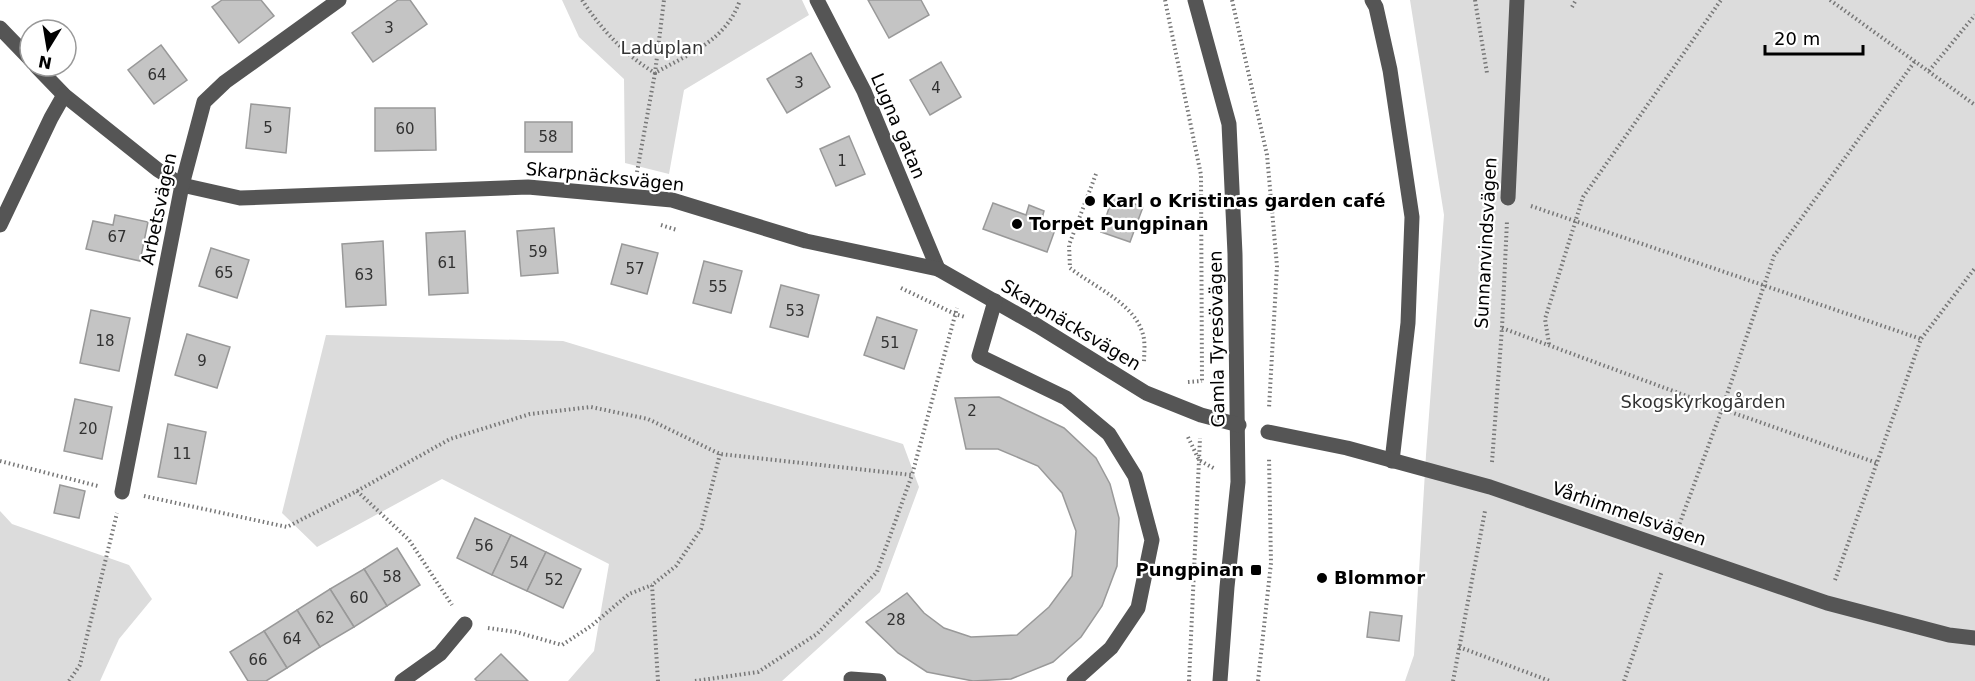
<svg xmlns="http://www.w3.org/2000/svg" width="1975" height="681" font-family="'DejaVu Sans',sans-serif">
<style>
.green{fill:#dcdcdc}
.building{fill:#c4c4c4;stroke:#999;stroke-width:1.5}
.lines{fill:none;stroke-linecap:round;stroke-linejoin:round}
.path{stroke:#777;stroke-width:4;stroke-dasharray:1.5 3;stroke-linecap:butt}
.minor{stroke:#555;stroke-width:15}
.poi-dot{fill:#000;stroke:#fff;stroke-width:2}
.labels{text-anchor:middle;stroke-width:4.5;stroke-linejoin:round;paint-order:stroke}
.number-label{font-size:15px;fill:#313131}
.park-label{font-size:18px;fill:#333;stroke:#fff}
.street-label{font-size:18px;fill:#000;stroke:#fff}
.poi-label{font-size:18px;font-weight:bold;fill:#000;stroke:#fff;text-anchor:start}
</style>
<rect width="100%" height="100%" fill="#fff"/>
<g class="green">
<polygon points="562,0 802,0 809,15 684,90 669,174 625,163 624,79 579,37"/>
<polygon points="1410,0 1975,0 1975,681 1405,681 1414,655 1426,455 1444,215"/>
<polygon points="326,335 563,341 903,444 919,487 880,592 782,681 568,681 594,651 609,564 442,479 317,547 282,513"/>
<polygon points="0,511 12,524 129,565 152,599 119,639 100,681 0,681"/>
</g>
<g class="building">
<polygon points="222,0 261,0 274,16 239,43 212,7"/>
<polygon points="398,0 410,0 427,24 373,62 352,33"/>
<polygon points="868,0 921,0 929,15 889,38"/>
<polygon points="161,45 187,80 154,104 128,70"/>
<polygon points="811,53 830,87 787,113 767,79"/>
<polygon points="941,62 961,97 930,115 910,80"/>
<polygon points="251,104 290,108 286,153 246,148"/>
<polygon points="375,108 435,108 436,150 375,151"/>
<rect x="525" y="122" width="47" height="30"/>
<polygon points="849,136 865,174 836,186 820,149"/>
<polygon points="1113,196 1143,207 1130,242 1101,232"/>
<polygon points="993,203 1026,215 1029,205 1044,211 1041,222 1056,227 1047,252 983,229"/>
<polygon points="115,215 148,222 140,261 86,249 93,221 113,225"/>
<polygon points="554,228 558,273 521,276 517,231"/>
<polygon points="465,231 468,293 429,295 426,233"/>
<polygon points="383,241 386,305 346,307 342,244"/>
<polygon points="622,244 658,253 647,294 611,284"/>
<polygon points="211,248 249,260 237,298 199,286"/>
<polygon points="704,261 742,271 731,313 693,303"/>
<polygon points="781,285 819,295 808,337 770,327"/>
<polygon points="91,310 130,318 119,371 80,363"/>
<polygon points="877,317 917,330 904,369 864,355"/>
<polygon points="187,334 230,347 217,388 175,375"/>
<polygon points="999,397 1064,428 1096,458 1110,484 1119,518 1117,566 1102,606 1081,637 1053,662 1011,679 973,681 927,672 898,653 866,622 907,593 924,613 944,628 971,637 1017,635 1049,607 1072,576 1076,531 1062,493 1038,466 998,449 966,449 955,398"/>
<polygon points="75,399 112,407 102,459 64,451"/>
<polygon points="168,424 206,432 196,484 158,477"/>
<polygon points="60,485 85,491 79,518 54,513"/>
<polygon points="475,518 511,535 492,575 457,558"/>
<polygon points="511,535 546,552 527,591 492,575"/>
<polygon points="397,548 420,585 387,606 364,569"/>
<polygon points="546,552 581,569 563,608 527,591"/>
<polygon points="364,569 387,606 354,627 330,589"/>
<polygon points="330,589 354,627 320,647 297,610"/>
<polygon points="297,610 320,647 287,668 264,631"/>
<polygon points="1370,612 1402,616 1399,641 1367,637"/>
<polygon points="264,631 287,668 266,681 248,681 230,652"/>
<polygon points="501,654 528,681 477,681 475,679"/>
</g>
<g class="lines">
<g class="path">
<path d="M582,0C601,29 625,55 655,73L664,0"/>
<polyline points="1165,0 1201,175 1202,383"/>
<polyline points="1232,0 1267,155 1277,266 1269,408"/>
<polyline points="1475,0 1487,73"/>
<polyline points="1830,0 1975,105"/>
<polyline points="1572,7 1576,0"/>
<polyline points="1929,71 1975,15"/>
<path d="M637,172L655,73C690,53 726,41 740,0"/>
<path d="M1096,174L1069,245L1070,268C1095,288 1138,304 1144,339C1145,347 1144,355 1144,363"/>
<polyline points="1531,206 1921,339"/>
<polyline points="661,225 677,230"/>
<polyline points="901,288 955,314 965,317"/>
<polyline points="1502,328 1722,409 1877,463"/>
<polyline points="1549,344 1545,319 1583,197 1721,0"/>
<polyline points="1188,382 1202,381"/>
<polyline points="1188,437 1199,460 1215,469"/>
<polyline points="0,461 98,486"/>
<polyline points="1492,462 1502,328 1507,221"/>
<polyline points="357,491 409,540 452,605"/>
<polyline points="144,496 287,527 357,491 450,439 530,414 591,407 648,419 720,454 912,475 957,308"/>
<polyline points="1678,528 1722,409 1774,256 1915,61"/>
<polyline points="1835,580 1921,339 1975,268"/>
<polyline points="488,628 516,632 562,645 591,626 629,594 652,585"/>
<polyline points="1459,647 1550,681"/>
<polyline points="69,681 80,665 117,513"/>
<polyline points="658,681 652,585 676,566 701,529 720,454"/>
<polyline points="695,681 758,672 817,634 877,572 912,475"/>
<polyline points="1189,681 1200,438"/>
<polyline points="1258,681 1271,563 1269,457"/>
<polyline points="1453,681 1485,511"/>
<polyline points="1624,681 1662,571"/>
</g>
<g class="minor">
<polyline points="817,0 864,91 938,269"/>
<polyline points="1195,0 1229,124 1235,254 1238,482 1227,587 1220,681"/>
<polyline points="1372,0 1376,7 1390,70 1412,217 1408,323 1392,461"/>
<polyline points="0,28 30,59"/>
<polyline points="36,66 64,95 158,170 182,185 240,198 528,187 672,200 806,241 938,269 1038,326 1146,393 1201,415 1239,425"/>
<polyline points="1508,198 1517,0"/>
<polyline points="0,225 51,118 64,95"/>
<polyline points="995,301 979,356 1066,398 1109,434 1135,476 1152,540 1138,608 1111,648 1074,681"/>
<polyline points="1268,432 1347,448 1490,487 1827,603 1949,635 1975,638"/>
<polyline points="122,492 182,185 204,102 225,82 339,0"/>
<polyline points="851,679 879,681"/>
<polyline points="402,681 440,654 465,624"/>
</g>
</g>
<g class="poi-dot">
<circle cx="1090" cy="201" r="6"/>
<circle cx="1017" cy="224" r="6"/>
<rect x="1250" y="564" width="12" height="12" rx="3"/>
<circle cx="1322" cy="578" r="6"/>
</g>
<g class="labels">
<g class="number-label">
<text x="389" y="33">3</text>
<text x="157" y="80">64</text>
<text x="799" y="88">3</text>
<text x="936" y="93">4</text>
<text x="268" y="133">5</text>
<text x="405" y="134">60</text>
<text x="548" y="142">58</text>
<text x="842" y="166">1</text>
<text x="117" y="242">67</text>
<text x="538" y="257">59</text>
<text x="447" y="268">61</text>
<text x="635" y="274">57</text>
<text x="224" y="278">65</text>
<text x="364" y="280">63</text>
<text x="718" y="292">55</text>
<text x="795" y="316">53</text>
<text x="105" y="346">18</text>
<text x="890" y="348">51</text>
<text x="202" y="366">9</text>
<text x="972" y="416">2</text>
<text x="88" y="434">20</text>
<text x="182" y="459">11</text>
<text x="484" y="551">56</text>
<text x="519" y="568">54</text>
<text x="392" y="582">58</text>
<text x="554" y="585">52</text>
<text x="359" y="603">60</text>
<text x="325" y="623">62</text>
<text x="896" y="625">28</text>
<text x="292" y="644">64</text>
<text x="258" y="665">66</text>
</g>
<g class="park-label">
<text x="662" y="54">Laduplan</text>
<text x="1703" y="408">Skogskyrkogården</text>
</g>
<g class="street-label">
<text transform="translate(898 126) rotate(67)" y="6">Lugna gatan</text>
<text transform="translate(605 177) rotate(6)" y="6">Skarpnäcksvägen</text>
<text transform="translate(159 209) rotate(-78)" y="6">Arbetsvägen</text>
<text transform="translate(1486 243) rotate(-87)" y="6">Sunnanvindsvägen</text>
<text transform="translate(1071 325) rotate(31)" y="6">Skarpnäcksvägen</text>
<text transform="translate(1217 339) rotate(-91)" y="6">Gamla Tyresövägen</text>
<text transform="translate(1629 514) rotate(19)" y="6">Vårhimmelsvägen</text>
</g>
<g class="poi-label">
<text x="1102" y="207">Karl o Kristinas garden café</text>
<text x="1029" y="230">Torpet Pungpinan</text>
<text x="1244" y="576" text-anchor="end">Pungpinan</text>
<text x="1334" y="584">Blommor</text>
</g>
</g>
<g transform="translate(48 48) rotate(191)"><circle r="28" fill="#ffffff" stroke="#999999" stroke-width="1.5"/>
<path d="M0-4.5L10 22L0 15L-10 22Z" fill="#000000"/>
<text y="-9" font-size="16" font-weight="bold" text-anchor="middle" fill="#000000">N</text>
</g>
<path d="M1765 45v9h98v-9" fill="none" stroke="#000000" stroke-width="3"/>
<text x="1774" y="45" font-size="18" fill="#000000" stroke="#ffffff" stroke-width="4.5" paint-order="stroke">20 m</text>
</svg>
